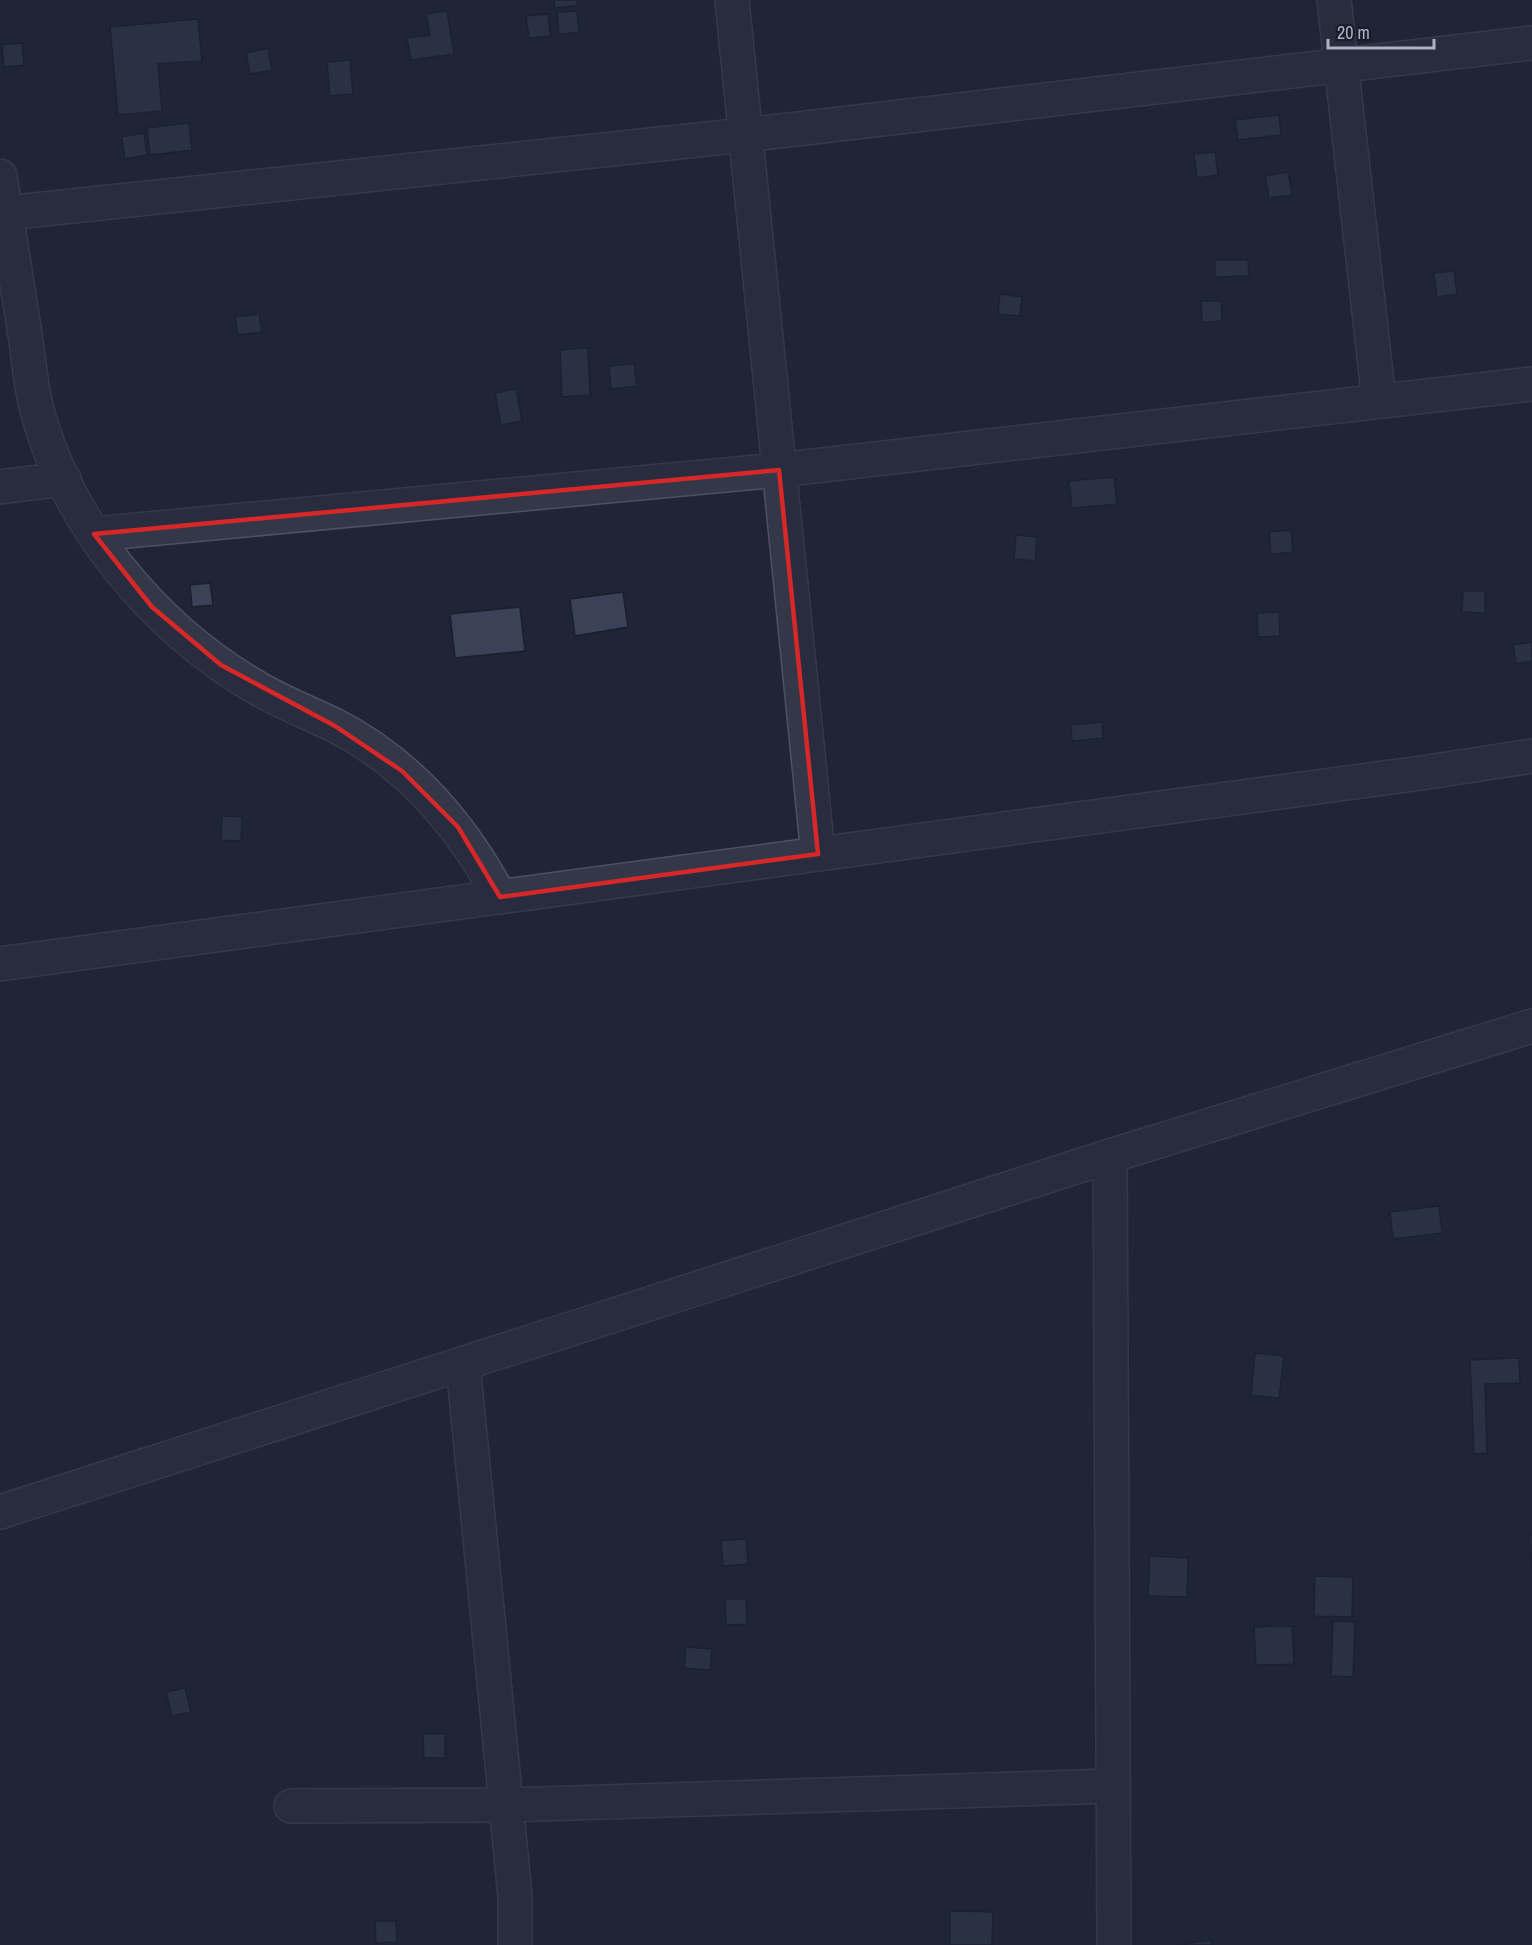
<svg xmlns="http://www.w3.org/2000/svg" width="1532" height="1945" font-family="'Archivo Narrow',sans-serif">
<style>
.building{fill:#3b4157;stroke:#1a1e2d;stroke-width:1.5}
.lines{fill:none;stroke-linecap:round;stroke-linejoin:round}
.minor-casing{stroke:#4d5162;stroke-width:36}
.minor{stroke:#333747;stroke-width:33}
.marked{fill:none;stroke:#d62828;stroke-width:4.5;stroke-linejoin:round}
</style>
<rect width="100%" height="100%" fill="#1f2436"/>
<g class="building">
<polygon points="554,0 577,0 578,5 555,8"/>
<polygon points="447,11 454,54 411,60 407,38 430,35 426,14"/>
<polygon points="577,11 579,32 559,34 557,12"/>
<polygon points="548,14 550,36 529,38 526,16"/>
<polygon points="198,19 202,61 158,64 162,111 118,115 110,27"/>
<polygon points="22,43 24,65 4,67 2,45"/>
<polygon points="268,48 272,70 250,74 246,53"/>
<polygon points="350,60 353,94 330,96 327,62"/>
<polygon points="1279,115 1281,135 1238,140 1235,120"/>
<polygon points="189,123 192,150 150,155 147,128"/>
<polygon points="144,133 147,155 125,159 122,137"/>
<polygon points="1215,152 1218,175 1197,178 1194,154"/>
<polygon points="1288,172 1292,195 1269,198 1265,176"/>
<polygon points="1215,260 1248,260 1249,276 1215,277"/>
<polygon points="1454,271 1457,294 1437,297 1434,273"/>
<polygon points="1000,294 1022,297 1020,316 998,314"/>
<polygon points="1201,301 1221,301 1222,321 1202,322"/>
<polygon points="259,314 262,332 238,335 235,317"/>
<polygon points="588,348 590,395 562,397 560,350"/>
<polygon points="634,364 637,386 611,389 609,366"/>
<polygon points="516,389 522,421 501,425 495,393"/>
<polygon points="1114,477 1117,504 1072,508 1069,481"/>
<polygon points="1291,530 1293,552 1271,554 1269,532"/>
<polygon points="1016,535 1037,537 1035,561 1014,559"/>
<polygon points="210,583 213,605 192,607 190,585"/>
<polygon points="1463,591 1485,591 1485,613 1462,612"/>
<polygon points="623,592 628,627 575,636 570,599"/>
<polygon points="520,607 525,651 455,658 450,614"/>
<polygon points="1279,612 1280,636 1258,637 1257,613"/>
<polygon points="1532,642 1532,661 1516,664 1513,645"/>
<polygon points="1102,722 1103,738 1072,741 1071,725"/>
<polygon points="222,816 242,817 241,841 221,840"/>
<polygon points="1439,1206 1442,1233 1393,1239 1390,1212"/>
<polygon points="1255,1353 1284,1356 1279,1398 1251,1395"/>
<polygon points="1519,1358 1520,1383 1485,1384 1487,1453 1474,1454 1470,1360"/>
<polygon points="1529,1535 1532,1535 1532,1571"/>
<polygon points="746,1539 748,1564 723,1566 721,1541"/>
<polygon points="1150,1556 1188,1558 1187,1597 1148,1596"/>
<polygon points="1315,1576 1353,1577 1352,1617 1314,1616"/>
<polygon points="725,1599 746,1599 747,1624 726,1625"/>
<polygon points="1333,1621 1355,1622 1353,1677 1331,1676"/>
<polygon points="1292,1626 1294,1664 1256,1665 1254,1627"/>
<polygon points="686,1647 712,1649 710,1670 684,1668"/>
<polygon points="185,1688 191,1712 172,1716 166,1692"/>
<polygon points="423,1734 445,1734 445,1758 424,1758"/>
<polygon points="950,1911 993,1912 992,1945 950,1945"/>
<polygon points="375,1921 396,1921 397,1942 376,1943"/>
<polygon points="1211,1940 1212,1945 1176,1945"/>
</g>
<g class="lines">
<g class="minor-casing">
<g id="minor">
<polyline points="732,0 818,854"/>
<polyline points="1334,0 1379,401"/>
<path d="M0,176C8,227 16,277 24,328C28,353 30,378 35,402C64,521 154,629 259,689C283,703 309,713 334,725C409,763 461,824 500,897"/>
<polyline points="6,213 745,135 1532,43"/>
<polyline points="0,487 64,479"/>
<polyline points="94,534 779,470 1532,384"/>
<polyline points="0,964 1421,773 1532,756"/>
<polyline points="1110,1156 1114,1945"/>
<polyline points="463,1364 515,1896 515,1945"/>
<polyline points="0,1512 1110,1156 1532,1026"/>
<polyline points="291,1806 505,1805 1113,1786"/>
</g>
</g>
<use href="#minor" class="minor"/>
</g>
<path d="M0 0H1532V1945H0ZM779,470L818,854L500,897L458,827L402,771L335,726L221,665L152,607L94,534Z" fill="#1f2436" fill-opacity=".55" fill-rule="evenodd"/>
<path class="marked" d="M779,470L818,854L500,897L458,827L402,771L335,726L221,665L152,607L94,534Z"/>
<path d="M1328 39v9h106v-9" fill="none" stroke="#adb1c4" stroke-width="3"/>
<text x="1337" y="39" font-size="18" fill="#adb1c4" stroke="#191c2b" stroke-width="4.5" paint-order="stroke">20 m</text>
</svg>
